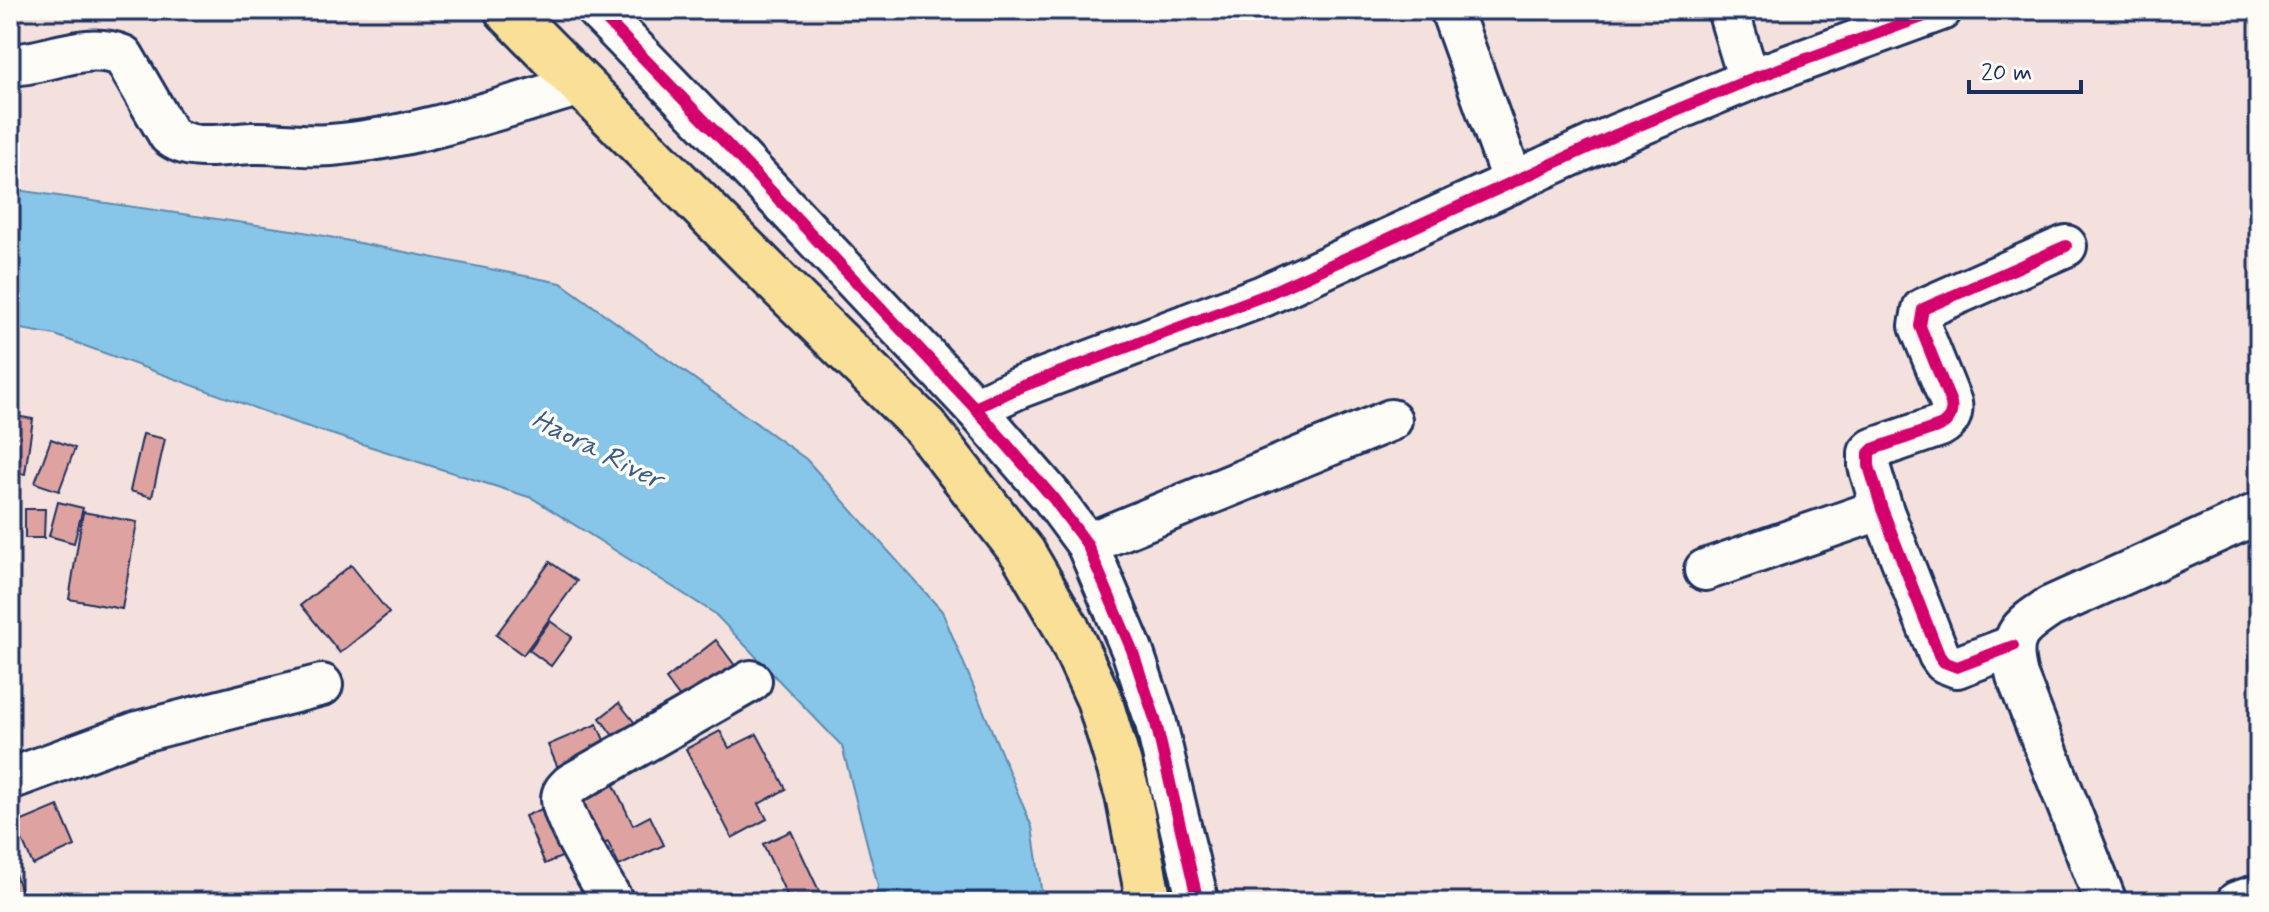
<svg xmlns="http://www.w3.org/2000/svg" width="2269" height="912" font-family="Mynerve,sans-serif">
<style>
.water{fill:#87c6e8;stroke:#5c8ab1;stroke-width:2}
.building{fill:#dea3a0;stroke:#1b2f5e;stroke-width:2}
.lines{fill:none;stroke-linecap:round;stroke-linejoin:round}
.minor-casing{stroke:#1b2f5e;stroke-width:46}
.major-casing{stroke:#1b2f5e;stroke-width:50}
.minor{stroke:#fdfcf7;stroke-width:40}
.major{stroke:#fadf96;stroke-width:44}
.cycleway-casing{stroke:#fdfcf7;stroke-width:17}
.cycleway{stroke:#d6006c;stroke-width:12}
.labels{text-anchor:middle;stroke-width:7;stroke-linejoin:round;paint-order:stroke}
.water-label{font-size:28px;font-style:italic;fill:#3b5c87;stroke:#fdfcf7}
</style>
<rect width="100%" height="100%" fill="#f4e1dd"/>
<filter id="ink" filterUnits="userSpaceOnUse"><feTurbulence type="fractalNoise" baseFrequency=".0125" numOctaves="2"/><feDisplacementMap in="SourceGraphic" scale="16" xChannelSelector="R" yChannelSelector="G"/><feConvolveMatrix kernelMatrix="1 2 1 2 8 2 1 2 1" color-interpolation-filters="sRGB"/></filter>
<g filter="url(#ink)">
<polygon class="water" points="10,189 299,231 561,283 806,459 942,611 1032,827 1043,902 873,902 878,886 842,746 714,613 532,498 293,422 55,335 10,327"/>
<g class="building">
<polygon points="10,415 33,419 25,474 10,472"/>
<polygon points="143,434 165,439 152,497 130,491"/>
<polygon points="51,439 75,448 59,491 35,483"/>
<polygon points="58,502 83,508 74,543 49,536"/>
<polygon points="25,509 45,509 44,538 25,538"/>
<polygon points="83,512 137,522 122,609 69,599"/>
<polygon points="550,562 577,581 523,655 496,635"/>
<polygon points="351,565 389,613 340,653 301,605"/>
<polygon points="550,621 572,637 551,666 529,650"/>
<polygon points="716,640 739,671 689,710 666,679"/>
<polygon points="619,703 642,732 622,748 600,718"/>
<polygon points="597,724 610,754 561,775 548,745"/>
<polygon points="720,731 729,748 757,734 786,789 759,804 767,819 732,838 686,749"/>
<polygon points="611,779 633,825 650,816 664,845 619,866 608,842 592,849 568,800"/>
<polygon points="556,803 576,851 545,864 525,816"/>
<polygon points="58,806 75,846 33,865 15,824"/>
<polygon points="791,831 820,893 801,902 790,902 763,844"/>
<polygon points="10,866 12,866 25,902 10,902"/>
</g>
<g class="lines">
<g class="minor-casing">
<g id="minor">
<polyline points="597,10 720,137 975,408 1053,498 1087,544 1132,650 1155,719 1198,902"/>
<polyline points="1451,10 1513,182"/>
<polyline points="1728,10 1749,80"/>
<path d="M10,65C48,64 85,40 123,56L169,135C190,153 226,144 252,143C278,142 305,147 331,145C415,138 501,108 581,85"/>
<polyline points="975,408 1018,388 1263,296 1618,134 1749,80 1941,10"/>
<polyline points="1087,544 1391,420"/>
<polyline points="1705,570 1882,509"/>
<path d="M2013,646L1957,667L1944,662L1939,655L1882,509L1869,466V453L1873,449L1940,426C1949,421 1953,414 1951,403L1920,326L1923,309L2066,246"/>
<polyline points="10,779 138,732 322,685"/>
<path d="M613,902C602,882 562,819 562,799C562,792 566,789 571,784L751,681"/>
<path d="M2106,902L2017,676C2007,636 2018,628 2050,607L2259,513"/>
<polyline points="2237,902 2259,895"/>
</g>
</g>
<g class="major-casing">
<polyline id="major" points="507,10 783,288 925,427 1023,553 1066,627 1099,699 1128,795 1149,902"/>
</g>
<use href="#minor" class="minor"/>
<use href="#major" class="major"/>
<g class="cycleway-casing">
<g id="cycleway">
<polyline points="597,10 720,137 975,408 1053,498 1087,544 1132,650 1155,719 1198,902"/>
<polyline points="975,408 1018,388 1263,296 1618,134 1749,80 1941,10"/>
<path d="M2013,646L1957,667L1944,662L1939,655L1882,509L1869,466V453L1873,449L1940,426C1949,421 1953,414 1951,403L1920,326L1923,309L2066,246"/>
</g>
</g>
<use href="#cycleway" class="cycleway"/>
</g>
</g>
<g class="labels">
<g class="water-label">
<text transform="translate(598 448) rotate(27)" y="10">Haora River</text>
</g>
</g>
<rect width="2269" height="912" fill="none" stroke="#fdfcf7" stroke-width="40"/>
<rect x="20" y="20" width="2229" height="872" fill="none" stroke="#1b2f5e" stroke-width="3" filter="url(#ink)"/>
<path d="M1969 80v12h112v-12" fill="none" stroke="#1b2f5e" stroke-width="4"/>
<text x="1981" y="80" font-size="24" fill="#1b2f5e" stroke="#fdfcf7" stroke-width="6" paint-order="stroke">20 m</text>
</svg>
